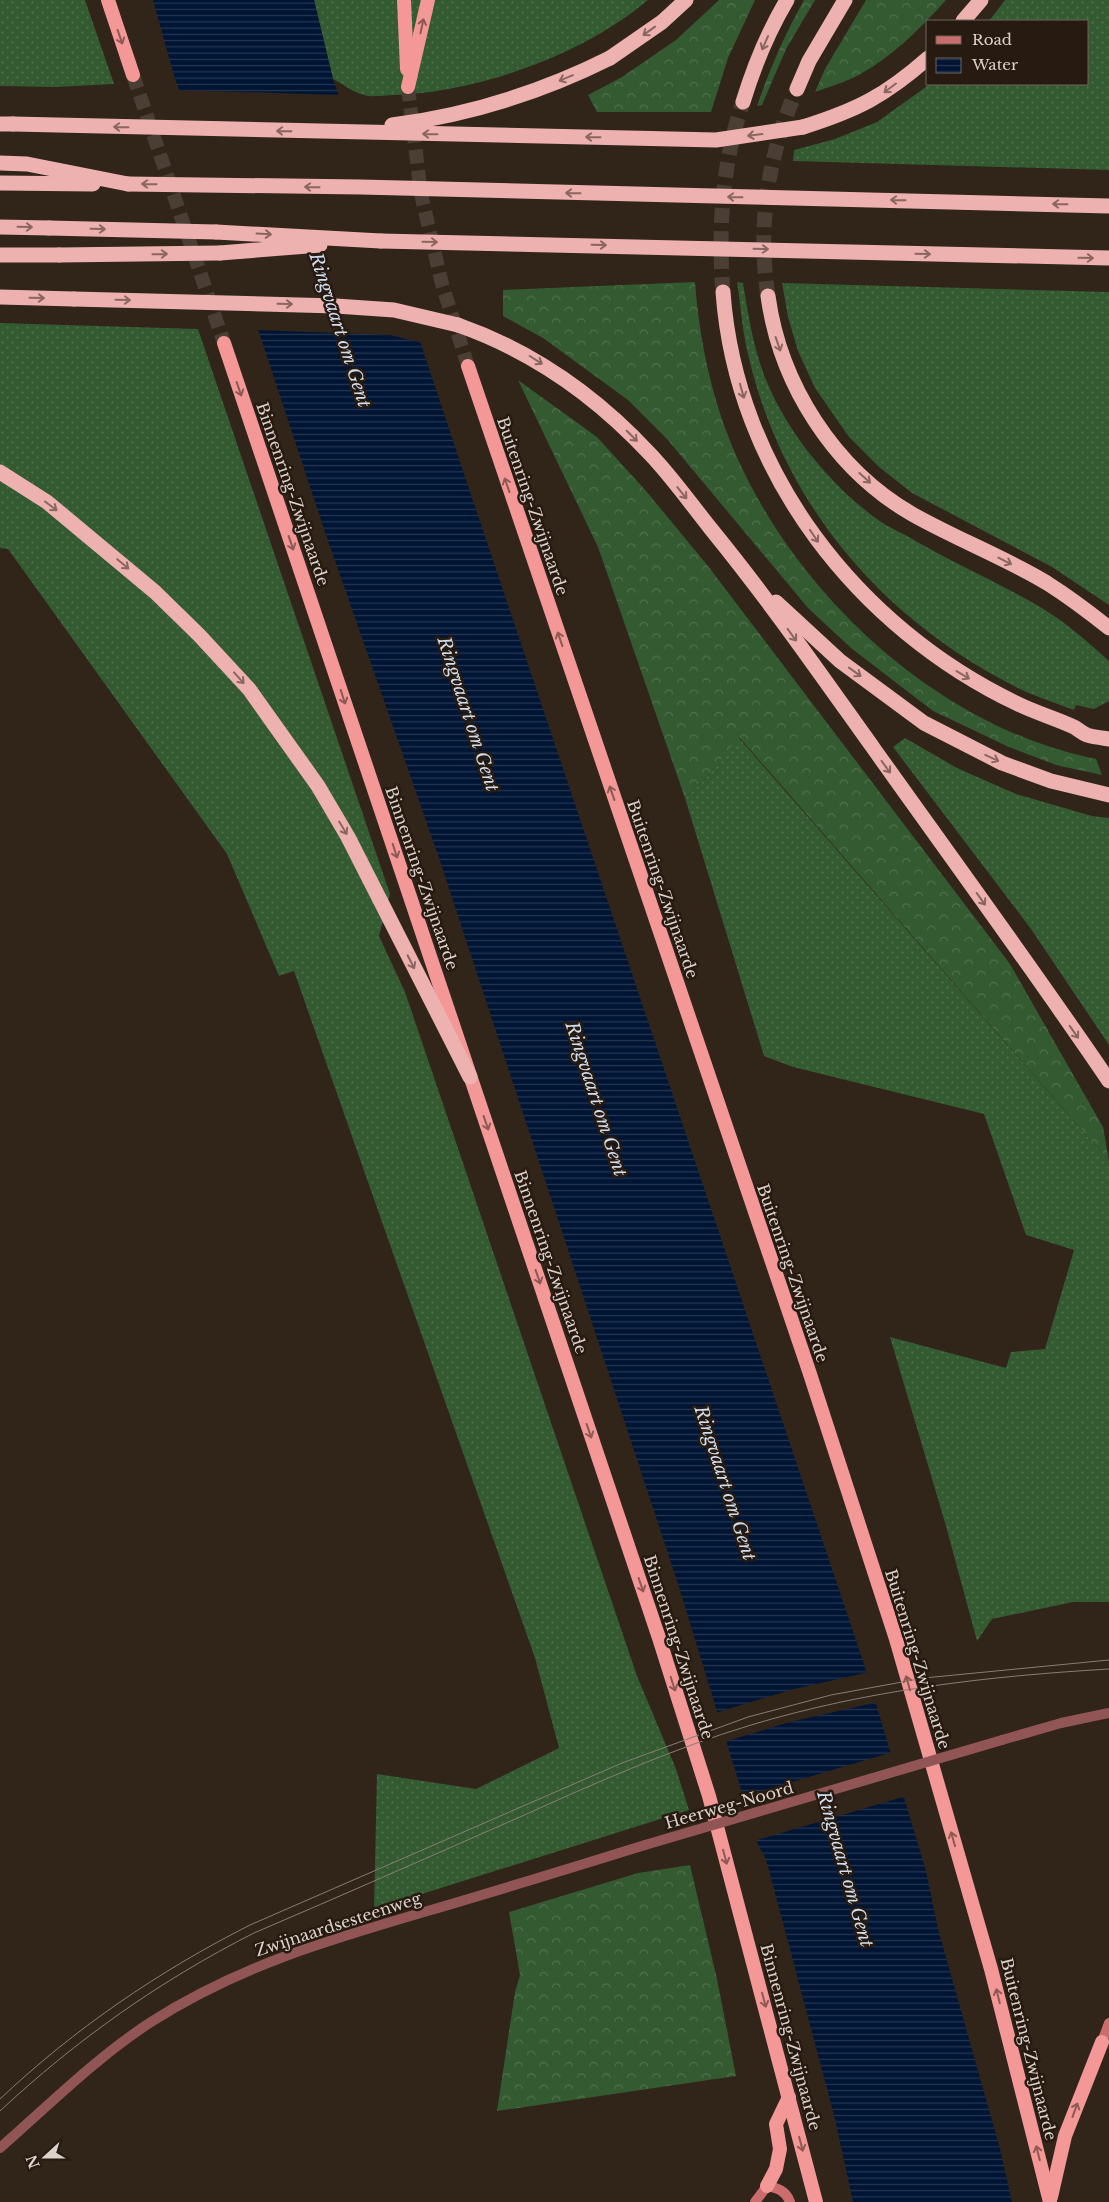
<svg xmlns="http://www.w3.org/2000/svg" width="1109" height="2202" font-family="'Libre Baskerville',serif">
<style>
.grass{fill:url(#grass-dots)}
.forest{fill:url(#forest-crowns)}
.water{fill:url(#water-rules)}
.pier{fill:#312419}
.lines{fill:none;stroke-linecap:round;stroke-linejoin:round}
.trunk-tunnel{stroke:#4b3e34;stroke-width:14;stroke-dasharray:14 7;stroke-linecap:butt}
.motorway-tunnel{stroke:#4b3e34;stroke-width:15;stroke-dasharray:15 8;stroke-linecap:butt}
.tertiary{stroke:#905554;stroke-width:10}
.secondary{stroke:#cb6d6c;stroke-width:10}
.trunk{stroke:#f39897;stroke-width:14}
.motorway{stroke:#edb1af;stroke-width:15}
.tram{stroke:#887d74;stroke-width:1}
.tertiary-bridge{stroke:#905554;stroke-width:10}
.motorway-bridge{stroke:#edb1af;stroke-width:15}
.oneway{stroke:#8d5954}
.oneway2{stroke:#8a6660}
.labels{text-anchor:middle;stroke-width:5;stroke-linejoin:round;paint-order:stroke}
.street-label{font-size:16px;fill:#dcd3cc;stroke:#271a10}
.water-label{font-size:18px;font-style:italic;fill:#d0def0;stroke:#271a10}
</style>
<defs>
<pattern id="grass-dots" width="8" height="8" patternUnits="userSpaceOnUse" patternTransform="scale(1.25)"><rect width="8" height="8" fill="#335a31"/><path d="M2 2h.1M6 6h.1" fill="none" stroke="#50714e" stroke-width="1.8" stroke-linecap="round"/></pattern>
<pattern id="forest-crowns" width="20" height="18" patternUnits="userSpaceOnUse" patternTransform="scale(1.25)"><rect width="20" height="18" fill="#335a31"/><path d="M2 6a3 3 0 1 1 6 0M12 15a3 3 0 1 1 6 0" fill="none" stroke="#50714e"/></pattern>
<pattern id="water-rules" width="6" height="5" patternUnits="userSpaceOnUse" patternTransform="scale(1.25)"><rect width="6" height="5" fill="#001534"/><path d="M0 2.5h6" fill="none" stroke="#253650"/></pattern>
</defs>
<rect width="100%" height="100%" fill="#312419"/>
<g class="grass">
<polygon points="0,0 85,0 114,84 55,87 0,86"/>
<path d="M314,0H648C583,55 479,92 394,95C385,95 373,98 364,95C354,93 343,84 333,79Z"/>
<polygon points="1005,0 1109,0 1109,170 793,161 794,150 835,139 877,122 930,84 1088,84 1088,21 989,21"/>
<path d="M737,282L743,283C748,314 753,345 764,375C786,431 827,481 874,517C884,525 896,530 907,536C949,561 995,581 1037,605C1063,620 1087,641 1109,661V701L1094,709L1076,705L1074,710C1056,703 1036,697 1018,688C882,620 782,503 748,354C742,331 741,306 737,282Z"/>
<polygon points="782,283 1109,292 1109,605 1052,567 912,493 879,467 849,437 815,388 798,351 788,317"/>
<polygon points="0,323 198,329 390,894 379,936 405,992 637,1676 676,1769 689,1810 374,1909 377,1774 476,1789 559,1748 535,1658 294,971 279,976 227,854 8,549 0,548"/>
<polygon points="738,737 1109,1161 1109,1602 1073,1602 992,1619 977,1641 946,1526 890,1337 1006,1368 1011,1352 1045,1349 1074,1250 1026,1235 984,1114 793,1067 764,1056 685,798 704,780"/>
<polygon points="905,738 957,768 1016,794 1092,816 1109,818 1109,1045 1031,929 893,747"/>
</g>
<g class="forest">
<polygon points="719,0 755,0 728,58 711,112 597,112 588,95 622,77 676,40"/>
<path d="M804,0H815L786,49L762,105L757,106C770,68 785,34 804,0Z"/>
<path d="M866,0H946C919,30 891,58 855,77C842,83 828,87 815,92L825,69Z"/>
<path d="M695,282C700,346 714,410 742,468C807,605 945,729 1096,759L1102,775L1056,765L1009,747L933,711L851,648L808,608L667,439L628,400L543,338L503,316V290Z"/>
<polygon points="518,380 597,437 646,491 708,566 1010,964 1103,1127 1109,1161 739,737 704,780 685,798 598,547"/>
<polygon points="690,1865 717,1979 736,2076 497,2111 515,1992 520,1975 509,1912 638,1873"/>
</g>
<polygon class="water" points="153,0 314,0 333,79 462,468 864,1664 926,1871 938,1929 1000,2149 1012,2202 853,2202 835,2119 766,1859 758,1845 679,1587 439,858 325,532 173,72"/>
<g class="pier">
<polygon points="177,90 341,95 423,343 390,335 256,330"/>
<polygon points="869,1672 878,1702 790,1722 724,1742 715,1713 794,1689"/>
<polygon points="893,1752 906,1796 754,1841 741,1797"/>
</g>
<g class="lines">
<g class="trunk-tunnel">
<polyline points="133,75 224,343"/>
<polyline points="408,87 421,194 442,284 468,366"/>
</g>
<g class="motorway-tunnel">
<path d="M723,292C718,229 722,163 743,102"/>
<path d="M768,296C757,225 768,155 797,89"/>
</g>
<g class="tertiary">
<polyline points="1002,1740 1061,1723 1109,1713"/>
<path d="M0,2148C49,2105 97,2057 151,2022C240,1965 332,1939 431,1910C503,1889 574,1867 645,1845"/>
</g>
<g class="secondary">
<polyline points="1102,2042 1109,2023"/>
<path d="M755,2202L767,2186C778,2188 786,2191 790,2202"/>
</g>
<g class="trunk">
<polyline points="108,0 133,75"/>
<polyline points="404,0 407,69"/>
<polyline points="408,87 428,0"/>
<polyline points="224,343 659,1638 709,1796 816,2202"/>
<polyline points="468,366 809,1371 896,1639 991,1969 1050,2202"/>
<polyline points="767,2186 776,2169 780,2149 776,2124 789,2097"/>
<polyline points="1051,2197 1065,2136 1102,2042"/>
</g>
<g class="motorway">
<polyline points="963,21 981,0"/>
<polyline points="610,58 662,22 686,0"/>
<polyline points="797,89 809,61 845,0"/>
<path d="M743,102C754,66 768,32 787,0"/>
<polyline points="0,124 13,124"/>
<path d="M803,127C857,110 885,96 928,58"/>
<polyline points="0,163 27,164 128,184"/>
<polyline points="0,183 93,184"/>
<polyline points="0,227 49,228"/>
<polyline points="216,232 381,241"/>
<polyline points="220,253 320,245"/>
<polyline points="0,255 59,255"/>
<path d="M723,292C736,472 858,628 1018,704C1036,713 1055,718 1074,727C1078,729 1082,733 1087,735C1093,737 1102,738 1109,739"/>
<path d="M768,296C780,384 834,469 912,514C956,539 1004,557 1047,583C1069,597 1089,612 1109,628"/>
<polyline points="0,297 74,299"/>
<path d="M458,325C532,351 596,396 650,454C672,477 691,504 711,529C769,600 821,675 874,749C953,860 1033,969 1109,1081"/>
<polyline points="0,472 47,502 155,592 199,635 249,689 318,786 348,837 470,1077"/>
<polyline points="776,602 840,661 924,723 1002,763 1051,781 1109,795"/>
</g>
<g class="tram">
<path d="M0,2099C74,2029 159,1971 250,1925L622,1763L748,1717L831,1695L924,1678L1109,1660"/>
<path d="M0,2111C76,2040 161,1980 254,1933C343,1895 431,1856 520,1817C595,1783 672,1749 751,1725C867,1690 989,1676 1109,1669"/>
</g>
<polyline class="tertiary-bridge" points="645,1845 1002,1740"/>
<g class="motorway-bridge">
<polyline points="13,124 716,140 803,127"/>
<path d="M392,125C470,115 540,93 610,58"/>
<polyline points="128,184 361,187 1109,206"/>
<polyline points="49,228 216,232"/>
<polyline points="381,241 1109,258"/>
<polyline points="59,255 220,253"/>
<polyline points="74,299 336,306 394,310 458,325"/>
</g>
</g>
<defs><path id="oneway-shaft" d="M-6 0H5M1.5-3L5.5 0L1.5 3" fill="none" stroke-width="1.6" stroke-linecap="round" stroke-linejoin="round" transform="scale(1.25)"/></defs>
<g class="oneway">
<use href="#oneway-shaft" transform="translate(422 26) rotate(-78)"/>
<use href="#oneway-shaft" transform="translate(120 37) rotate(71)"/>
<use href="#oneway-shaft" transform="translate(239 389) rotate(71)"/>
<use href="#oneway-shaft" transform="translate(507 485) rotate(-109)"/>
<use href="#oneway-shaft" transform="translate(291 543) rotate(71)"/>
<use href="#oneway-shaft" transform="translate(560 639) rotate(-109)"/>
<use href="#oneway-shaft" transform="translate(343 697) rotate(72)"/>
<use href="#oneway-shaft" transform="translate(612 793) rotate(-109)"/>
<use href="#oneway-shaft" transform="translate(395 851) rotate(72)"/>
<use href="#oneway-shaft" transform="translate(486 1123) rotate(71)"/>
<use href="#oneway-shaft" transform="translate(538 1277) rotate(71)"/>
<use href="#oneway-shaft" transform="translate(589 1431) rotate(71)"/>
<use href="#oneway-shaft" transform="translate(641 1585) rotate(71)"/>
<use href="#oneway-shaft" transform="translate(908 1683) rotate(-106)"/>
<use href="#oneway-shaft" transform="translate(673 1684) rotate(72)"/>
<use href="#oneway-shaft" transform="translate(953 1839) rotate(-106)"/>
<use href="#oneway-shaft" transform="translate(725 1857) rotate(75)"/>
<use href="#oneway-shaft" transform="translate(998 1996) rotate(-104)"/>
<use href="#oneway-shaft" transform="translate(764 2000) rotate(75)"/>
<use href="#oneway-shaft" transform="translate(1075 2110) rotate(-70)"/>
<use href="#oneway-shaft" transform="translate(801 2144) rotate(75)"/>
<use href="#oneway-shaft" transform="translate(1038 2153) rotate(-104)"/>
</g>
<g class="oneway2">
<use href="#oneway-shaft" transform="translate(649 31) rotate(144)"/>
<use href="#oneway-shaft" transform="translate(765 43) rotate(114)"/>
<use href="#oneway-shaft" transform="translate(566 78) rotate(157)"/>
<use href="#oneway-shaft" transform="translate(890 88) rotate(143)"/>
<use href="#oneway-shaft" transform="translate(121 127) rotate(-179)"/>
<use href="#oneway-shaft" transform="translate(284 131) rotate(-179)"/>
<use href="#oneway-shaft" transform="translate(430 134) rotate(-179)"/>
<use href="#oneway-shaft" transform="translate(755 135) rotate(173)"/>
<use href="#oneway-shaft" transform="translate(593 137) rotate(-179)"/>
<use href="#oneway-shaft" transform="translate(149 184) rotate(-179)"/>
<use href="#oneway-shaft" transform="translate(312 187) rotate(-179)"/>
<use href="#oneway-shaft" transform="translate(573 193) rotate(-179)"/>
<use href="#oneway-shaft" transform="translate(735 197) rotate(-179)"/>
<use href="#oneway-shaft" transform="translate(898 200) rotate(-179)"/>
<use href="#oneway-shaft" transform="translate(1060 204) rotate(-179)"/>
<use href="#oneway-shaft" transform="translate(25 227) rotate(1)"/>
<use href="#oneway-shaft" transform="translate(98 229) rotate(1)"/>
<use href="#oneway-shaft" transform="translate(264 234) rotate(3)"/>
<use href="#oneway-shaft" transform="translate(430 242) rotate(1)"/>
<use href="#oneway-shaft" transform="translate(599 245) rotate(1)"/>
<use href="#oneway-shaft" transform="translate(761 249) rotate(1)"/>
<use href="#oneway-shaft" transform="translate(160 254) rotate(-1)"/>
<use href="#oneway-shaft" transform="translate(923 254) rotate(1)"/>
<use href="#oneway-shaft" transform="translate(1086 258) rotate(1)"/>
<use href="#oneway-shaft" transform="translate(37 298) rotate(1)"/>
<use href="#oneway-shaft" transform="translate(123 300) rotate(1)"/>
<use href="#oneway-shaft" transform="translate(285 304) rotate(1)"/>
<use href="#oneway-shaft" transform="translate(778 344) rotate(71)"/>
<use href="#oneway-shaft" transform="translate(536 360) rotate(32)"/>
<use href="#oneway-shaft" transform="translate(742 391) rotate(74)"/>
<use href="#oneway-shaft" transform="translate(632 436) rotate(45)"/>
<use href="#oneway-shaft" transform="translate(865 478) rotate(42)"/>
<use href="#oneway-shaft" transform="translate(682 493) rotate(51)"/>
<use href="#oneway-shaft" transform="translate(51 506) rotate(37)"/>
<use href="#oneway-shaft" transform="translate(814 536) rotate(56)"/>
<use href="#oneway-shaft" transform="translate(1005 561) rotate(27)"/>
<use href="#oneway-shaft" transform="translate(123 564) rotate(40)"/>
<use href="#oneway-shaft" transform="translate(792 635) rotate(54)"/>
<use href="#oneway-shaft" transform="translate(855 672) rotate(36)"/>
<use href="#oneway-shaft" transform="translate(963 675) rotate(31)"/>
<use href="#oneway-shaft" transform="translate(239 678) rotate(48)"/>
<use href="#oneway-shaft" transform="translate(992 758) rotate(25)"/>
<use href="#oneway-shaft" transform="translate(886 767) rotate(54)"/>
<use href="#oneway-shaft" transform="translate(343 828) rotate(59)"/>
<use href="#oneway-shaft" transform="translate(981 899) rotate(54)"/>
<use href="#oneway-shaft" transform="translate(411 962) rotate(63)"/>
<use href="#oneway-shaft" transform="translate(1074 1032) rotate(55)"/>
</g>
<g class="labels">
<g class="street-label">
<text transform="translate(293 494) rotate(71)" y="6">Binnenring-Zwijnaarde</text>
<text transform="translate(533 506) rotate(71)" y="6">Buitenring-Zwijnaarde</text>
<text transform="translate(422 878) rotate(71)" y="6">Binnenring-Zwijnaarde</text>
<text transform="translate(663 889) rotate(71)" y="6">Buitenring-Zwijnaarde</text>
<text transform="translate(551 1262) rotate(71)" y="6">Binnenring-Zwijnaarde</text>
<text transform="translate(793 1273) rotate(71)" y="6">Buitenring-Zwijnaarde</text>
<text transform="translate(679 1647) rotate(72)" y="6">Binnenring-Zwijnaarde</text>
<text transform="translate(918 1659) rotate(73)" y="6">Buitenring-Zwijnaarde</text>
<text transform="translate(729 1805) rotate(-16)" y="6">Heerweg-Noord</text>
<text transform="translate(338 1924) rotate(-18)" y="6">Zwijnaardsesteenweg</text>
<text transform="translate(791 2037) rotate(75)" y="6">Binnenring-Zwijnaarde</text>
<text transform="translate(1029 2049) rotate(76)" y="6">Buitenring-Zwijnaarde</text>
</g>
<g class="water-label">
<text transform="translate(340 330) rotate(72)" y="6">Ringvaart om Gent</text>
<text transform="translate(468 714) rotate(72)" y="6">Ringvaart om Gent</text>
<text transform="translate(596 1099) rotate(72)" y="6">Ringvaart om Gent</text>
<text transform="translate(725 1483) rotate(72)" y="6">Ringvaart om Gent</text>
<text transform="translate(845 1869) rotate(74)" y="6">Ringvaart om Gent</text>
</g>
</g>
<rect x="926" y="20" width="162" height="65" fill="#271a10" stroke="#6f645b"/>
<rect x="936" y="36" width="25" height="8" fill="#cb6d6c" stroke="#6f645b"/>
<text x="972" y="45" font-size="15" fill="#dcd3cc">Road</text>
<rect x="936" y="58" width="25" height="15" fill="url(#water-rules)" stroke="#6f645b"/>
<text x="972" y="70" font-size="15" fill="#dcd3cc">Water</text>
<g transform="translate(45 2157) rotate(249)" stroke="#271a10" stroke-width="4" paint-order="stroke">
<path d="M0-4L9 19L0 12L-9 19Z" fill="#dcd3cc"/>
<text y="-8" font-size="14" font-weight="bold" text-anchor="middle" fill="#dcd3cc">N</text>
</g>
</svg>
